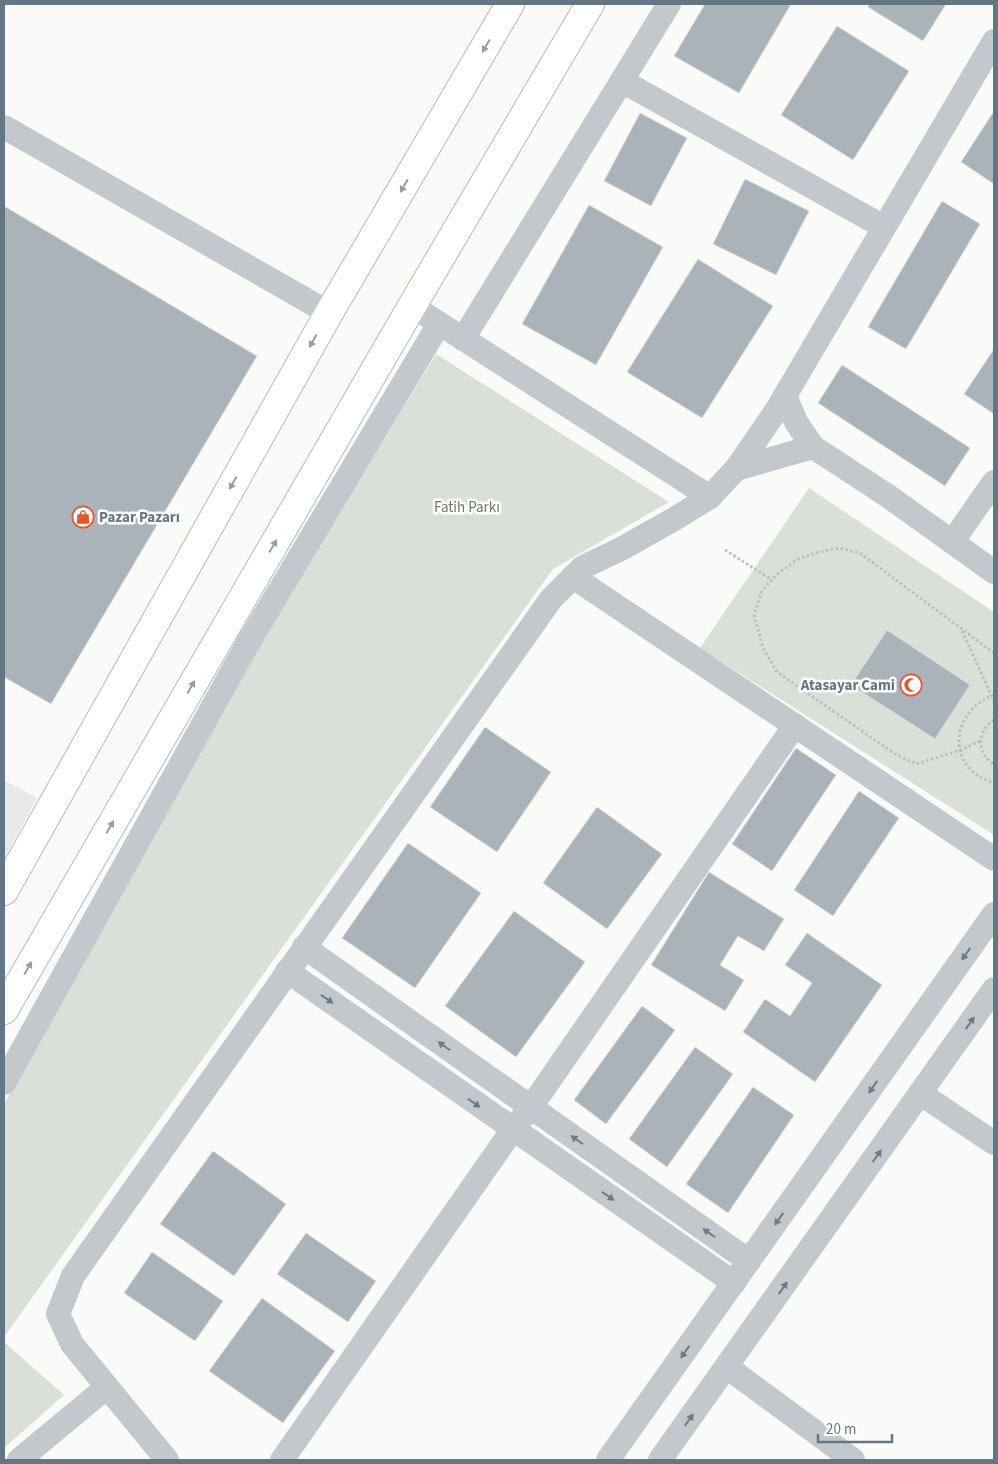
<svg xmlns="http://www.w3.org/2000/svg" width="998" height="1464" font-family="'Source Sans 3',sans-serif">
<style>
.built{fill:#e8e9e9}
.green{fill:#dadfd7}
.building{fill:#aab3b9;stroke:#dcdcda}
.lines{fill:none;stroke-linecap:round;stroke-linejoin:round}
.major-casing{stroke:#b5babe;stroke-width:30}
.path{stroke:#bbbfc2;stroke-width:3;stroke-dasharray:2.5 2.5;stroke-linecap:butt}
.minor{stroke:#c3c8cc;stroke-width:24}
.major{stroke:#fff;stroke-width:28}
.oneway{fill:#939fa8}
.oneway2{fill:#6a7a87}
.labels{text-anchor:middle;stroke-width:5;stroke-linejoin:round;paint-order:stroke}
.park-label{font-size:15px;fill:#687a64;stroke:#fff}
.poi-label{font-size:15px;font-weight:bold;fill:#657683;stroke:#fff;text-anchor:start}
</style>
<rect width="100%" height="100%" fill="#fafaf8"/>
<polygon class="built" points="4,780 37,798 4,859"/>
<g class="green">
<polygon points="436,354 669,502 553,569 4,1337 4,1104 251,659"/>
<polygon points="809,488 994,612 994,835 700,648"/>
<polygon points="4,1342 64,1395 4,1448"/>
</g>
<g class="building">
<polygon points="705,4 791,4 739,93 674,56"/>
<polygon points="869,4 946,4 923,41 868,7"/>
<polygon points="837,26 909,71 853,160 781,115"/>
<polygon points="994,111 994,184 961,162"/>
<polygon points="640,113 687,138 651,206 604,181"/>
<polygon points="745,179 809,211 776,275 713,244"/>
<polygon points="942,201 980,224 906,349 868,327"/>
<polygon points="589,205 663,247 596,365 522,324"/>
<polygon points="4,206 257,356 51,704 4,677"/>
<polygon points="698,259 773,306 702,418 627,372"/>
<polygon points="994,349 994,414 964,394"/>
<polygon points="842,365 970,448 945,486 818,403"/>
<polygon points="887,630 970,685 935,739 851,685"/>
<polygon points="485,727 551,772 497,852 430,807"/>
<polygon points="796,748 836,775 772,871 732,844"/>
<polygon points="859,791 899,818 833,916 794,890"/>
<polygon points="597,807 662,854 607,929 543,883"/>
<polygon points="408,843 481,893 415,988 342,938"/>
<polygon points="709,872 784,919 764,951 738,936 720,965 744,980 725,1011 651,965"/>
<polygon points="514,911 585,962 516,1057 445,1006"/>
<polygon points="807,933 882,985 815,1082 743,1032 765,999 790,1016 812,983 785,965"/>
<polygon points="642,1006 675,1030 606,1124 574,1100"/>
<polygon points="695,1047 733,1074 667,1167 629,1139"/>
<polygon points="753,1087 794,1115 728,1213 686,1184"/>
<polygon points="213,1151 286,1204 234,1276 160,1224"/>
<polygon points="306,1233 376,1281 348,1322 277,1274"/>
<polygon points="152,1252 223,1301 195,1341 124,1293"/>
<polygon points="262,1298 335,1351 283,1423 209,1371"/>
</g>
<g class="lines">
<g class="major-casing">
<g id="major">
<polyline points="4,891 329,313 510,4"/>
<polyline points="4,1010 412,306 590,4"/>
</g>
</g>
<g class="path">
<polyline points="725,550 772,580"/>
<polyline points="962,631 994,701"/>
<path d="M994,695C963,705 946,744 971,770C978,777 985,780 994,783"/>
<path d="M994,720C977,730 976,754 994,764"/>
<polyline points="980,741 961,750 916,764 895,754 777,672 763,648 754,615 762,591 776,575 798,559 819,552 840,548 860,553 994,653"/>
</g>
<g class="minor">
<polyline points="622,81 884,227"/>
<polyline points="4,127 329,313"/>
<polyline points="412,306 710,497"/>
<polyline points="463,339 669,4"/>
<polyline points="785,396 796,422 813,447"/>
<polyline points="736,469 813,447 888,496 994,572"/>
<polyline points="952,542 994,482"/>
<polyline points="573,577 994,859"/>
<polyline points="304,947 749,1261"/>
<polyline points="287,971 734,1283"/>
<polyline points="4,1083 247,645 439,324"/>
<polyline points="921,1094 994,1143"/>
<polyline points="727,1367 853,1460"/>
<polyline points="19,1460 107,1387"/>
<polyline points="167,1460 72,1344 58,1314 73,1276 551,599 583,567 621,549 676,518 710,497 736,469 776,411 994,41"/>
<polyline points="282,1460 513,1129 531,1107 795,725"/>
<polyline points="608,1460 994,914"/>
<polyline points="660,1460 994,989"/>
</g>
<use href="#major" class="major"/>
</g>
<defs><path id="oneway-solid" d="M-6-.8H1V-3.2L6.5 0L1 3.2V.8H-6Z" transform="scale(1.25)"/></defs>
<g class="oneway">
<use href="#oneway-solid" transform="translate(486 46) rotate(120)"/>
<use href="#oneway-solid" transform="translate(404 186) rotate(120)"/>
<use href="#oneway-solid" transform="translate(313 341) rotate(119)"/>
<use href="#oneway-solid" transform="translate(233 483) rotate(119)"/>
<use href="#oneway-solid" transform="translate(273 546) rotate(-60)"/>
<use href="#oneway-solid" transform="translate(191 687) rotate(-60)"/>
<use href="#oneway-solid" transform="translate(110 827) rotate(-60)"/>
<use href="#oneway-solid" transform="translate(28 968) rotate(-60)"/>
</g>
<g class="oneway2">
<use href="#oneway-solid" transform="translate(966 954) rotate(125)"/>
<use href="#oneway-solid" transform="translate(327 999) rotate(35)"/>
<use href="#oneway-solid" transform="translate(970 1023) rotate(-55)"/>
<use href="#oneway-solid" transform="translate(444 1046) rotate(-145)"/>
<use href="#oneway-solid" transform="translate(873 1087) rotate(125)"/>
<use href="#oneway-solid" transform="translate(474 1103) rotate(35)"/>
<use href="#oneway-solid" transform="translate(577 1140) rotate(-145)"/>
<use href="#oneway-solid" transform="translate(877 1156) rotate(-55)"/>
<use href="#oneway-solid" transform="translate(608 1196) rotate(35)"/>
<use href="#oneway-solid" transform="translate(779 1219) rotate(125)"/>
<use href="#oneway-solid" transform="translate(709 1233) rotate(-145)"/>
<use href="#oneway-solid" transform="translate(783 1288) rotate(-55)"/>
<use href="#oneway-solid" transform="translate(685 1352) rotate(125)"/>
<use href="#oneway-solid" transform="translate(689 1420) rotate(-55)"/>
</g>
<defs>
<g id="shop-ring" transform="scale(1.125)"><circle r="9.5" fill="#fff" stroke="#e4572e" stroke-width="1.5"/><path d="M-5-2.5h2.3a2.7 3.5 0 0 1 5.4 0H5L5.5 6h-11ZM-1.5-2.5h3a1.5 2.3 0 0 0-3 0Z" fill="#e4572e"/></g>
<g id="mosque-ring" transform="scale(1.125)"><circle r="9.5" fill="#fff" stroke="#e4572e" stroke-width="1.5"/><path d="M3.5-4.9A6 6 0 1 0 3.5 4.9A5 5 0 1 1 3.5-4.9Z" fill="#e4572e"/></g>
</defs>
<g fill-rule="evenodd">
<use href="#shop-ring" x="83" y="517"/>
<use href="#mosque-ring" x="911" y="685"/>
</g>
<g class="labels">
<g class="park-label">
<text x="467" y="512">Fatih Parkı</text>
</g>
<g class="poi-label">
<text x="99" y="522">Pazar Pazarı</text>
<text x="895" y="690" text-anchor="end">Atasayar Cami</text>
</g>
</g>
<rect width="998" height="1464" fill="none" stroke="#657683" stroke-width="10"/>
<path d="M818 1434v8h74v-8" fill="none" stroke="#657683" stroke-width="2.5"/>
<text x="826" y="1434" font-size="15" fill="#657683" stroke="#ffffff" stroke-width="4" paint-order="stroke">20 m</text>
</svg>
